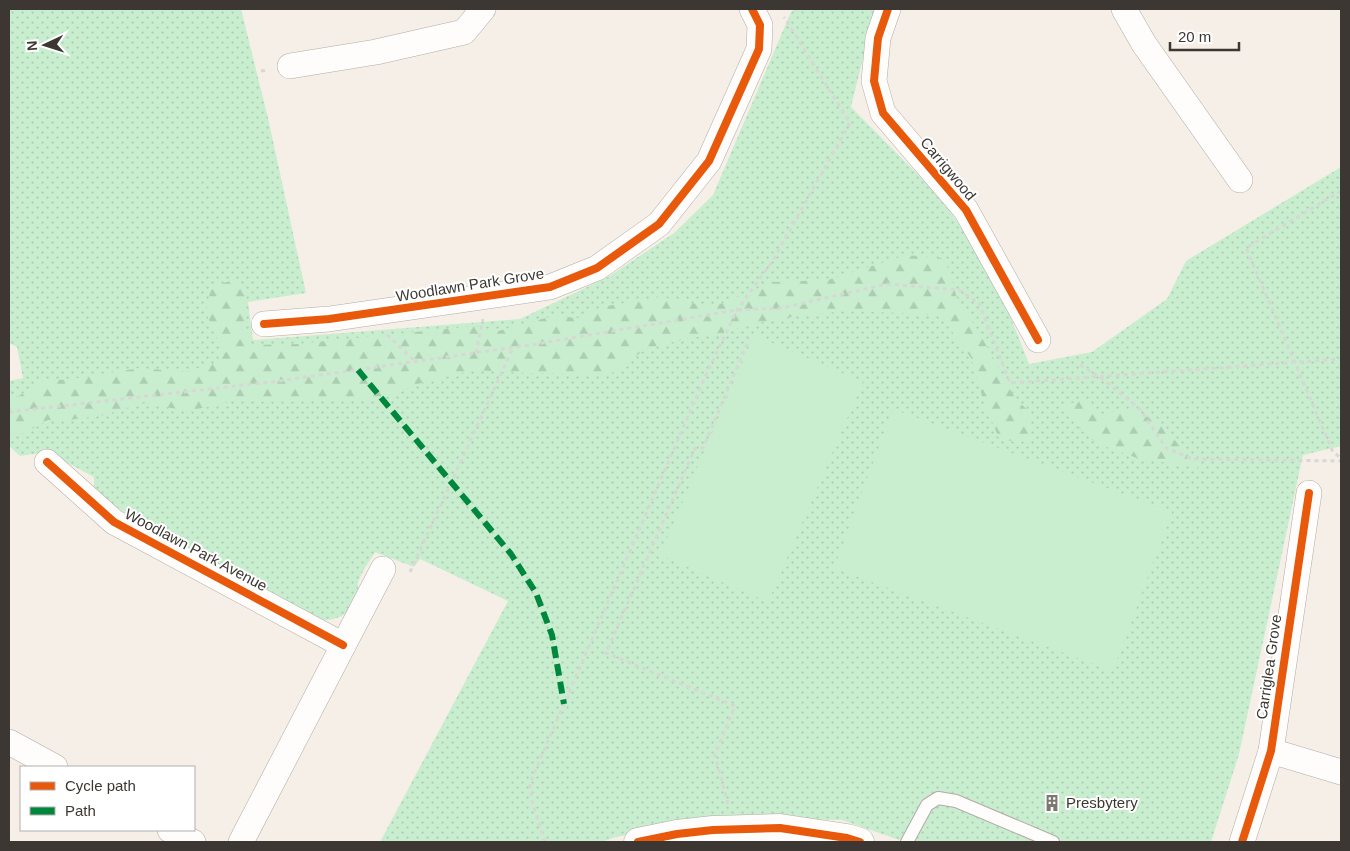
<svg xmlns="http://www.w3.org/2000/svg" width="1350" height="851" font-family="Arial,sans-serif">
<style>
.grass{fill:url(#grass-dots)}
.forest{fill:url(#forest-firs)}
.pitch{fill:#c8eecf}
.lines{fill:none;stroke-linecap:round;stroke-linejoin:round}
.service-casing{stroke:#b1aca6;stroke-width:14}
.minor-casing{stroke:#b1aca6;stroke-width:26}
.tertiary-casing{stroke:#b1aca6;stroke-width:29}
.path{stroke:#d9d7d5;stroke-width:3;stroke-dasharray:4 4;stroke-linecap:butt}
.service{stroke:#fefdfb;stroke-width:12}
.minor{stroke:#fefdfb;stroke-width:25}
.tertiary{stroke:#fefdfb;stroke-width:28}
.quiet{stroke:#00873e;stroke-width:6;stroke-dasharray:12 6;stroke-linecap:butt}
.cycleway-casing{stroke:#fff;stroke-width:11}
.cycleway{stroke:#e8590c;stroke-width:8}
.labels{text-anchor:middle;stroke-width:4;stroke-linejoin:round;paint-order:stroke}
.street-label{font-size:15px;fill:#3c3732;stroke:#fff}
.poi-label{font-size:15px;fill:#3c3732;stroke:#fff;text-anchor:start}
</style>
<defs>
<pattern id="grass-dots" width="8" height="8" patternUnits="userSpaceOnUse" patternTransform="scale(1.25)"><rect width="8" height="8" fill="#c8eecf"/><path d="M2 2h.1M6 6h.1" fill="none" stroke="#adcdb2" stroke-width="1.8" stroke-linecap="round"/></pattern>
<pattern id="forest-firs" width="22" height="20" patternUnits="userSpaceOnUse" patternTransform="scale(1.25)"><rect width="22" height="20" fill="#c8eecf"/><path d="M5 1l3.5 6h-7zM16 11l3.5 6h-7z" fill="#adcdb2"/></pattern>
</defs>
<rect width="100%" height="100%" fill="#f6efe7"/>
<path class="grass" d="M9,9H241L268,118L306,293L248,302L253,340L520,319L608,277L674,233L713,195L791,12L795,9H875L851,107L945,202L981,261L1009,313L1029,364L1092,352L1167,299L1186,261L1341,167V446L1303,455L1239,754L1211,842H905L842,820L721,818L616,837L601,842H380L508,601L420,559L414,567L375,552C370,561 361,572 358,583C357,587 360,593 358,598C352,614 336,621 321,620L138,522L94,491V477L47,452L20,456L9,446V381L23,378L17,347L9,343Z"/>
<g class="forest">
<polygon points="906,255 941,258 950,271 957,299 979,332 1014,396 1029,412 1031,441 1015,442 999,438 984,403 971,358 941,316 905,313 845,311 797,316 757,323 720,333 689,338 646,349 610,374 526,373 474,370 421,383 379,400 345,400 279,402 234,401 188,411 143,403 104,415 69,420 48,420 25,433 9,435 9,402 43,381 71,379 140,368 185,372 219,362 219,342 206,313 211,286 235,280 250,291 243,304 246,328 251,345 298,344 474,326 498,331 553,316 579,318 601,307 660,297 713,307 773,282 828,280"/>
<polygon points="1081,400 1102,414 1128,409 1160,423 1199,468 1137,458 1096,443 1078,427 1064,406"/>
</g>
<g class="pitch">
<polygon points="754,335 863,382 768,602 660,555"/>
<polygon points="893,409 1172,512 1113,671 834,568"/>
</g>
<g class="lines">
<g class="service-casing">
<polyline id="service" points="907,842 927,805 938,798 956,801 1053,842"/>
</g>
<g class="minor-casing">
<g id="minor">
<polyline points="888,9 878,38 874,81 883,113 966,210 1038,340"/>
<polyline points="1124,9 1144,44 1240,180"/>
<polyline points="290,66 376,52 464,32 483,9"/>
<polyline points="264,324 329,319 550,287 597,268 659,224 709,161 759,49 760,25 752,9"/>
<polyline points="47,462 114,522 343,645"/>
<polyline points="9,742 55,767"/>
<polyline points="1271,751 1341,772"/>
<polyline points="170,830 193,842"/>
<polyline points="241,842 383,569"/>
<polyline points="1242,842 1271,751 1309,493"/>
</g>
</g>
<g class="tertiary-casing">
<polyline id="tertiary" points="638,842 677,834 713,830 780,828 847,838 860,842"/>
</g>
<g class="path">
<polyline points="261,71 268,70"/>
<polyline points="1341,191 1246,248 1333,452 1341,458"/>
<polyline points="387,335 415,361"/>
<polyline points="476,353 483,319"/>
<polyline points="1080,365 1100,377 1140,409 1166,448 1193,459 1341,461"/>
<polyline points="9,412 279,381 530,345 737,310 782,308 886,284 959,290 979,303 1010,383 1341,359"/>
<polyline points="410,572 513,348"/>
<polyline points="728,804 715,755 735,706 606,653 695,448 703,448 749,339"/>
<polyline points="545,842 532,802 530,783 705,377 737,310 772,262 850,123 784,17"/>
</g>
<use href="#service" class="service"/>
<use href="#minor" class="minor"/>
<use href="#tertiary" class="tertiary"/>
<polyline class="quiet" points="358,370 511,554 536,593 552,635 564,704"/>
<g class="cycleway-casing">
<g id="cycleway">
<polyline points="888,9 878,38 874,81 883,113 966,210 1038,340"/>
<polyline points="264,324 329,319 550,287 597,268 659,224 709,161 759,49 760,25 752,9"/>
<polyline points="47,462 114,522 343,645"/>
<polyline points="638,842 677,834 713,830 780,828 847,838 860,842"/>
<polyline points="1242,842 1271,751 1309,493"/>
</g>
</g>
<use href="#cycleway" class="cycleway"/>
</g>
<defs>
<g id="building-bare" transform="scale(1.35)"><path d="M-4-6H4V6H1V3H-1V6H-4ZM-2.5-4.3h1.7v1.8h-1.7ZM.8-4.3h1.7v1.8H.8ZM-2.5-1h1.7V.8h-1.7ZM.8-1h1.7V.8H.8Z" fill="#7d7771" stroke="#fff" stroke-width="2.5" paint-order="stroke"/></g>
</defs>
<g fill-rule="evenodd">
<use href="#building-bare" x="1052" y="803"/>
</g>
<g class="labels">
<g class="street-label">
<text transform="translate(948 169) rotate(50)" y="5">Carrigwood</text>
<text transform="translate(470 285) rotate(-9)" y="5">Woodlawn Park Grove</text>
<text transform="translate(196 550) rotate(28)" y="5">Woodlawn Park Avenue</text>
<text transform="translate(1269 667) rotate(-82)" y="5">Carriglea Grove</text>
</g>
<g class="poi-label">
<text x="1066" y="808">Presbytery</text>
</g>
</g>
<rect width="1350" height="851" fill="none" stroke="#3c3732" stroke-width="20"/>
<rect x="20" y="766" width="175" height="65" fill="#ffffff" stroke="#b1afad"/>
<rect x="30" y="782" width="25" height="8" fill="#e8590c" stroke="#b1afad"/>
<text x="65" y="791" font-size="15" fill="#3c3732">Cycle path</text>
<rect x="30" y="807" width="25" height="8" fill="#00873e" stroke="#b1afad"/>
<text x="65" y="816" font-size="15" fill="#3c3732">Path</text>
<g transform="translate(45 45) rotate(266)" stroke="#ffffff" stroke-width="4" paint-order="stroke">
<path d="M0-4L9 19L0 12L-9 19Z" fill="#3c3732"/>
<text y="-8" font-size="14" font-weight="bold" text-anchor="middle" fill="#3c3732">N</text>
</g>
<path d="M1170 42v8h69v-8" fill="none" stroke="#3c3732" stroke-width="2.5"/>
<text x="1178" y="42" font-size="15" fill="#3c3732" stroke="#ffffff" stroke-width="4" paint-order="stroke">20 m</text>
</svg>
